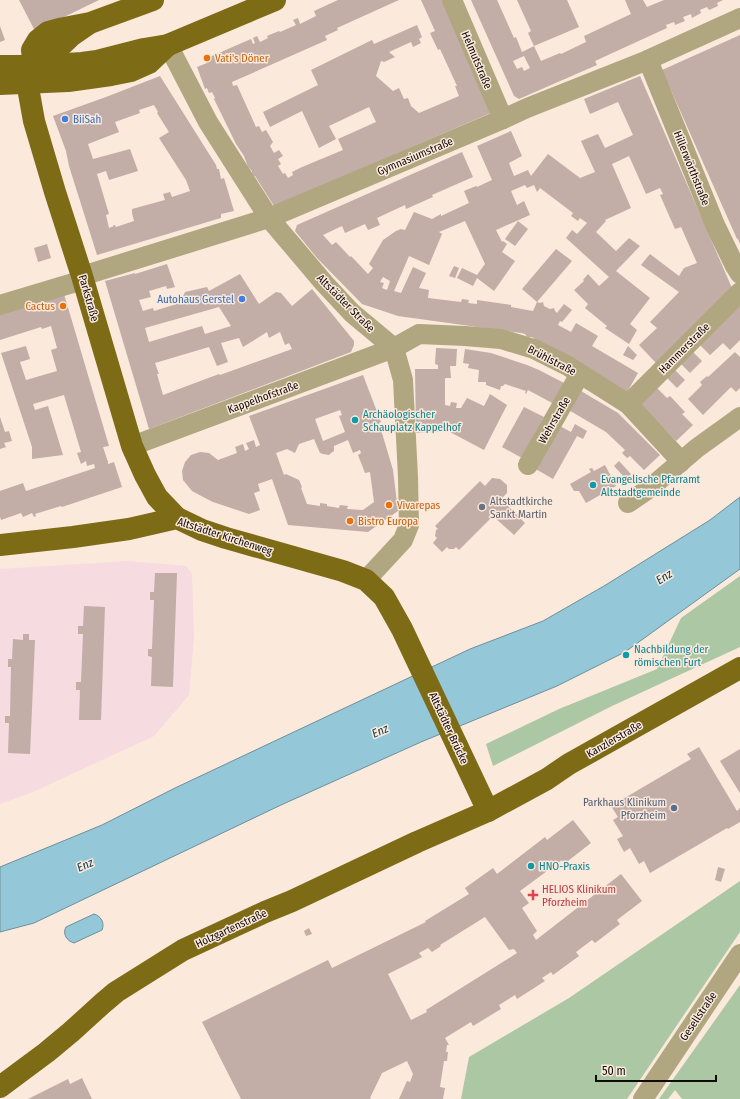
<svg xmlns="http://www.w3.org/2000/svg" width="740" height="1099" font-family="'Fira Sans Condensed',sans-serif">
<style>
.education{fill:#f6dbe1}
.green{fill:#abc7a4}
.water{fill:#94c8d9;stroke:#6c8f9a}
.building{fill:#c2ada7;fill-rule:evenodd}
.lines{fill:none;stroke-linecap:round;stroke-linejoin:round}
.minor{stroke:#b0a781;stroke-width:20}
.major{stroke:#7e6b16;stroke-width:22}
.food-dot{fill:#e8710a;stroke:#fbe9dc;stroke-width:1.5}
.shop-dot{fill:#3f7fe0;stroke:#fbe9dc;stroke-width:1.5}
.culture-dot{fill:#0f9aa8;stroke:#fbe9dc;stroke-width:1.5}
.worship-dot{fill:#6b7280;stroke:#fbe9dc;stroke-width:1.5}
.service-dot{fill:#5c6f8a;stroke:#fbe9dc;stroke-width:1.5}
.health-dot{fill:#e0444e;stroke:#fbe9dc;stroke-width:1.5}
.labels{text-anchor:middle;stroke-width:3;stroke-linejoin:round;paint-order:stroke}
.food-label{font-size:11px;fill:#c56008;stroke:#fbe9dc;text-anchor:start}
.street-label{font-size:11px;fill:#0f0a06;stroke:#fbe9dc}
.shop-label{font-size:11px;fill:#366cbe;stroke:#fbe9dc;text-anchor:start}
.culture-label{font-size:11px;fill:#0d838f;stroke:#fbe9dc;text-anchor:start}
.worship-label{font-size:11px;fill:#5b616d;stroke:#fbe9dc;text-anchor:start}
.service-label{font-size:11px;fill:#4e5e75;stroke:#fbe9dc;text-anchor:end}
.health-label{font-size:11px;fill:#be3a42;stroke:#fbe9dc;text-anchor:start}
.water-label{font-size:12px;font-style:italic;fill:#0d3d49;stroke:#fbe9dc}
</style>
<rect width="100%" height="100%" fill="#fbe9dc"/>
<polygon class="education" points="128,561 186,566 192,574 194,638 189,695 154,736 33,792 0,804 0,569"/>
<g class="green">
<polygon points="740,576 740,647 612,706 493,766 486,744 559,709 657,669 681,618"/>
<polygon points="740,881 740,932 627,1099 461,1099 469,1057 569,998"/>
<polygon points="740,985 740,1099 682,1099 675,1090 668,1099 659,1099"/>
</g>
<g class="water">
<polygon points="740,497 740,569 625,652 557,686 421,742 281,805 34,923 0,932 0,867 102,825 175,788 470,649 543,621 604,586 710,520"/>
<path d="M94,914C101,916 105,923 102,930L74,943C67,941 62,934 66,927Z"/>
</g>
<g class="building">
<polygon points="19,0 99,0 35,31"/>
<polygon points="338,0 399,0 337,28 338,30 325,36 327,40 232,82 233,86 237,85 256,127 259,126 262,132 266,130 273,142 270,146 274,153 279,150 283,156 278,159 281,164 278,166 283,174 285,173 288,178 293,175 292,172 302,167 343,150 338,139 376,122 369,107 329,126 336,139 319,148 302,111 270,127 263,112 318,85 311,70 372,40 374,44 417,25 422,37 419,39 421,43 413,47 411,42 389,52 395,57 384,62 381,61 376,76 393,91 399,88 404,99 408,98 411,106 419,113 459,96 455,86 457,86 440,49 438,50 430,33 435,31 421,0 444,0 493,112 274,206 255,176 254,176 252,173 252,171 248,167 244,156 236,144 214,99 215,98 212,92 209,93 207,88 205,89 197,67 207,63 205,59 251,39 253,44 255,43 253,38 257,36 260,42 268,38 267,36 279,31 280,32 296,25 293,20 298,18 300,24 316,16 314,11"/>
<path d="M471,0H497L514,38L516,37L522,52L534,46L541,61L560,53L561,54L586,42L584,36L631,14L625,0H643L647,7L664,0H723L717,3L718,6L709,10L707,7L700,10L701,13L692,18L691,14L683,17L685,21L675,25L674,22L666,25L667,28L595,61L597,65L519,99L514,96ZM524,56L530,68L524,71L522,67L517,69L513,61Z"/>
<polygon points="517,0 567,0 579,27 534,46 528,33 531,31"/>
<polygon points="0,26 5,40 0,42"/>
<polygon points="740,35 740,244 738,239 737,239 662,70"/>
<path d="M160,76L216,165L217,169H219L221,179L224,178L234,211L221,214V218L97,255L69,166L66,151L53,116L106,97ZM154,105L158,112L157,113L169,132L159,138L186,180L190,191L172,197L170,192L163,194L165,200L132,209V213L134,221L116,227L115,225H113L114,226L109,228L106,215L109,214L97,174L106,171L109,180L138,171L130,149L93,159L88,144L119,132L115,122L140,113L139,110Z"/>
<path d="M640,76L732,288L656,363L639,345L657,328L650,322L679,292L641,265L650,254L679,276L684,268L697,263L681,227L675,229L660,195L663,194L660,188L646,194L629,156L612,164L631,208L605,220L606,221L596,232L616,251L629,238L640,246L616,271L650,298L630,324L637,330L629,344L605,328L607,326L585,308L588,304L574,290L584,281L583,280L588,274L599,286L609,277L566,238L572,230L577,234L587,223L580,218L578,221L571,216L573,213L540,188L537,192L534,185L527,188L525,185L511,191L517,205L524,201L530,215L496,230L502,242L503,241L507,244L502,252L515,261L494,291L477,278L473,286L457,278L462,268L477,275L485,264L465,221L439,232L442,234L429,265L409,256L394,291L401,293L413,267L426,273L419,288L429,290L428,298L461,302L462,299L469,300L468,303L477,304V300L511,305V307L533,311L537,302L522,289L556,249L572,261L537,302L540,303L543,302L544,306L550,309L554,308L555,311L557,313L564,304L572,310L562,322L560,321L558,325L571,332L576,323L598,336L592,346L638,373L626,394L535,341L534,338L531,337H527L525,334L521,333L398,316L362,304L317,258L295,231L297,225L462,152L473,177L432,195L433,197L406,209L405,205L377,218L380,225L368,230L365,224L345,233L342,226L323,235L332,245L336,242L350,257L351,256L368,274L373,268L369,264L383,240L396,231L401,229L405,230L414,212L432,219L441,214V216L469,203L464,191L476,186L477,187L492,180L477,146L511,131L522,156L509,163L514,176L528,170L531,176L548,154L580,178L595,172L581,141L598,134L605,148L633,135L618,102L590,114L584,99ZM383,277L390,281L387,290L382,288L384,283L380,282Z"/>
<polygon points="518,221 528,229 515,246 505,239"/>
<polygon points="47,244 51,258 38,262 34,248"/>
<path d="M167,264L175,287L167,289L166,286L149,291L151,297L139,300L143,311L153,308L154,311L180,303L185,292L207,287L209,291L240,274L259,304L276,292L281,293L292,306L312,289L354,341V345L351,352L149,429L105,281L135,273V274ZM219,307L231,326L205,334L202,326L149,342L145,328ZM267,332L269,338L280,332L285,345L289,343L292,349L220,375L219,374L163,395L157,374H159L155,363L209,347L217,366L228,362L221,343L239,338L243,347Z"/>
<polygon points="454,266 459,268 455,278 449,276"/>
<polygon points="64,294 109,446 103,447 108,462 108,464 114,462 122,487 62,507 61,506 35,514 36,516 34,517 32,513 23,517 21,513 1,520 0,517 0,491 23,483 26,491 95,468 94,464 87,466 86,461 81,464 77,453 81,452 64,395 33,404 35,410 48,406 63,455 32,459 32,447 1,353 26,346 30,359 20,362 26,380 57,371 51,350 57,348 51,326 42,329 41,327 0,340 0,314"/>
<polygon points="740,305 740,340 730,350 723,343 710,355 700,345"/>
<polygon points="628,346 637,355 633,360 623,355"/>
<polygon points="436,348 457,349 456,366 450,366 451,378 445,378 445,405 450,406 451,402 457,403 456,408 461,408 467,398 484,406 490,394 507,405 484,450 448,431 416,433 415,369 438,369 438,365 435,364"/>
<polygon points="465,349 491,353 527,365 539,370 566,384 554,404 528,390 526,394 525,393 526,391 505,384 503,386 501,386 500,390 486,385 486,382 478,382 479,370 468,368 469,364 463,363"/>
<polygon points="693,352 702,361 690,373 681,364"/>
<polygon points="735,352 740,357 740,388 736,392 731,387 703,415 688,399 702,385 700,382 707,376 708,377"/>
<polygon points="675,370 685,380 677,388 667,378"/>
<path d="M363,375L381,422L379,423L393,470L398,511L368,532L288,525L272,479L258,484L260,491L254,493L260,510L249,514L213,502L205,498L192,491L183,480L182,471L185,462L191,455L200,452L209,453L218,460L237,453L235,447L243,444L245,451L249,449L246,443L254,440L256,447L260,445L249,416ZM340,410L342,415L339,416L345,432L323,441L315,419ZM314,439L320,453L323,454L329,455L331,453L334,451V446L348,440L353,453L360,450L361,453L358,455L365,473L370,472L374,502L363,510L347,509L348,506L340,505L339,508L327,506V504L320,503V506L307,504L301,488L302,487L299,480L286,474L284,475L276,453L287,449L295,453L299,444Z"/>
<polygon points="656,387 667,398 670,396 671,397 685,412 682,414 693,425 676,441 639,403"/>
<polygon points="581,391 618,413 660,455 644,470 630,456 627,458 622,453 625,450 606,432 567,409"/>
<polygon points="524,407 544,417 522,458 502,447"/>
<polygon points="0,417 5,432 9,431 12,441 4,443 6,447 0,449"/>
<polygon points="575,424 587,431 583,439 577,436 553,479 534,468 558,425 571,432"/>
<polygon points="619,461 631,474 626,479 614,466"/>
<polygon points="605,465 616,486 586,503 579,491 574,491 570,484 591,472 589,469 592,468 594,471"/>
<polygon points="492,478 500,479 507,485 507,493 501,499 525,523 514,535 493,516 459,550 456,547 454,549 449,549 447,547 442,552 433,543 437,538 435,536 436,530 438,529 435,526 480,481 485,486"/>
<polygon points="155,573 177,573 173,687 151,686 152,657 148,656 148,649 152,649 154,600 150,600 150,592 154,592"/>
<polygon points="84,606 105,607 101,720 79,720 80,690 76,690 76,682 81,682 83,634 78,634 78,626 83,626"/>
<polygon points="23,634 29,634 29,640 35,640 30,754 8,753 9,723 5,723 5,716 10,716 11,667 8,667 8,659 12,659 13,639 23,640"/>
<polygon points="699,747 737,811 740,808 740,822 728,829 727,828 650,873 644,861 639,864 630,848 624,852 617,839 623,836 613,820 618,817 611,806 691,759 687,754"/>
<polygon points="740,749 740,793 720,761"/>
<path d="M573,820L591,843L564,864L562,860L520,891L529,903L522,908L537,931L533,935L536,940L621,874L642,901L617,920L620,924L595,943L592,940L576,952L579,956L553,975L551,972L542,978L545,981L517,999L515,995L499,1005L501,1009L473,1026L471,1022L445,1038L449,1045H447L446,1052H448L447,1061H444L440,1087L445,1088L443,1099H399L407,1081L410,1082L413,1074L407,1061L382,1073L370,1098L371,1099H241L202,1022L328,960L332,968L426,922L425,921L469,894L465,888L493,868L497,874L545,837L547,840ZM485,917L509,950L514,949L517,953L426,1010L427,1012L411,1020L388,974L422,957L419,953L428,948L432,952L441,946L440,945Z"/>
<polygon points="718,867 725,869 721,882 715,880"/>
<polygon points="309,928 312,934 306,936 304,931"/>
<polygon points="82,1078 92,1099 28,1099 68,1079 70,1084"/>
</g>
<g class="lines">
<g class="minor">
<polyline points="452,0 503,119"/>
<polyline points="168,45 208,122 269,218 324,283 352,313 394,348 403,380 408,477 409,525 403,540 366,580"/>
<polyline points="648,60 715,225 735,266 740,274"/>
<polyline points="82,276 269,218 503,119 527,108 643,62 740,18"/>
<polyline points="0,305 83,280"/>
<polyline points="628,404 740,292"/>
<polyline points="132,446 394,348 419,334 465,336 501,339 534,349 568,366 628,404 678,458 680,463"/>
<polyline points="528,465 580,374"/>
<polyline points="628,503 650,488 697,448 740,417"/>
<polyline points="643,1099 740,954"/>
</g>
<g class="major">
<polyline points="153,0 90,23 59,29 48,32 38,40 32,50 33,59 35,66 29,93 34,121 55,192 82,276 132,446 145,475 157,497 177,518"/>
<polyline points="0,66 35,66 82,63 97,61 144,49 168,45 275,0"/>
<polyline points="35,66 47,59 71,36 87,25"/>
<polyline points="0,84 68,81 111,75 131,71 149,63 168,45"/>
<polyline points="0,545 73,537 129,529 177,518 202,530 226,538 343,571 366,580 384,597 402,629 488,811"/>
<polyline points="0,1087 47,1052 71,1032 103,1003 116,992 183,950 265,912 292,901 417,842 488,811 547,779 569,764 740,668"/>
</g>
</g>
<g class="food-dot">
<circle cx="207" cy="58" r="4"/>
<circle cx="63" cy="306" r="4"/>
<circle cx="389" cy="505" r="4"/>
<circle cx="350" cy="521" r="4"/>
</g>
<g class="shop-dot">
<circle cx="65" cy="119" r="4"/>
<circle cx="242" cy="299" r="4"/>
</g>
<g class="culture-dot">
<circle cx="355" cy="420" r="4"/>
<circle cx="593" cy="485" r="4"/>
<circle cx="626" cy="655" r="4"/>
<circle cx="531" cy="866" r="4"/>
</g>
<circle class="worship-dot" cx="482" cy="507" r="4"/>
<circle class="service-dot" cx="674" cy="808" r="4"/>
<path class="health-dot" d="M531 889h4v4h4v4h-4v4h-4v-4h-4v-4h4z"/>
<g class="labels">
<g class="food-label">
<text x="215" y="62">Vati's Döner</text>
<text x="55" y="310" text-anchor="end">Cactus</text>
<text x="397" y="509">Vivarepas</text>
<text x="358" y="525">Bistro Europa</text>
</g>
<g class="street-label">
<text transform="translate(477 60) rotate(67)" y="4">Helmutstraße</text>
<text transform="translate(415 156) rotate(-23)" y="4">Gymnasiumstraße</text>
<text transform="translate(692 168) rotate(68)" y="4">Hillerwörthstraße</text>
<text transform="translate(89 298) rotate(74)" y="4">Parkstraße</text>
<text transform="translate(346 303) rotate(45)" y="4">Altstädter Straße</text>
<text transform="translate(684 348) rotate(-45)" y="4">Hammerstraße</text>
<text transform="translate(552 360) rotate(27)" y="4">Brühlstraße</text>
<text transform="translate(263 397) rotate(-20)" y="4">Kappelhofstraße</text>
<text transform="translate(554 420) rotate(-60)" y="4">Wehrstraße</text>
<text transform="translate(225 536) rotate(18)" y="4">Altstädter Kirchenweg</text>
<text transform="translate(449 728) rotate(65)" y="4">Altstädter Brücke</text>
<text transform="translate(614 739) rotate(-30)" y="4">Kanzlerstraße</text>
<text transform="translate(231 928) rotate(-25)" y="4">Holzgartenstraße</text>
<text transform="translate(698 1016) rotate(-56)" y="4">Gesellstraße</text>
</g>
<g class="shop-label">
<text x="73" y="123">BiiSah</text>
<text x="234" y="303" text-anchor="end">Autohaus Gerstel</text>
</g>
<g class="culture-label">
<text x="363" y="418">Archäologischer<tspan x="363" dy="13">Schauplatz Kappelhof</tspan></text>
<text x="601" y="483">Evangelische Pfarramt<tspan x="601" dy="13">Altstadtgemeinde</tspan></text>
<text x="634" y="653">Nachbildung der<tspan x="634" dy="13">römischen Furt</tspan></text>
<text x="539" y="870">HNO-Praxis</text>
</g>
<g class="worship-label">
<text x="490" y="505">Altstadtkirche<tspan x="490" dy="13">Sankt Martin</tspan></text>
</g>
<g class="service-label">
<text x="666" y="806">Parkhaus Klinikum<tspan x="666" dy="13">Pforzheim</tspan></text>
</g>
<g class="health-label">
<text x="542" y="893">HELIOS Klinikum<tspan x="542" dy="13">Pforzheim</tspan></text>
</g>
<g class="water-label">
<text transform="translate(664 577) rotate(-33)" y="4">Enz</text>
<text transform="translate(380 731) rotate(-24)" y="4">Enz</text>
<text transform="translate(85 865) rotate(-24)" y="4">Enz</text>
</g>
</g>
<path d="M596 1075v6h120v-6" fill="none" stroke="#0f0a06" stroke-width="2"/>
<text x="602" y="1075" font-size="12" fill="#0f0a06" stroke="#fbe9dc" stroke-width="3" paint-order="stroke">50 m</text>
</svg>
